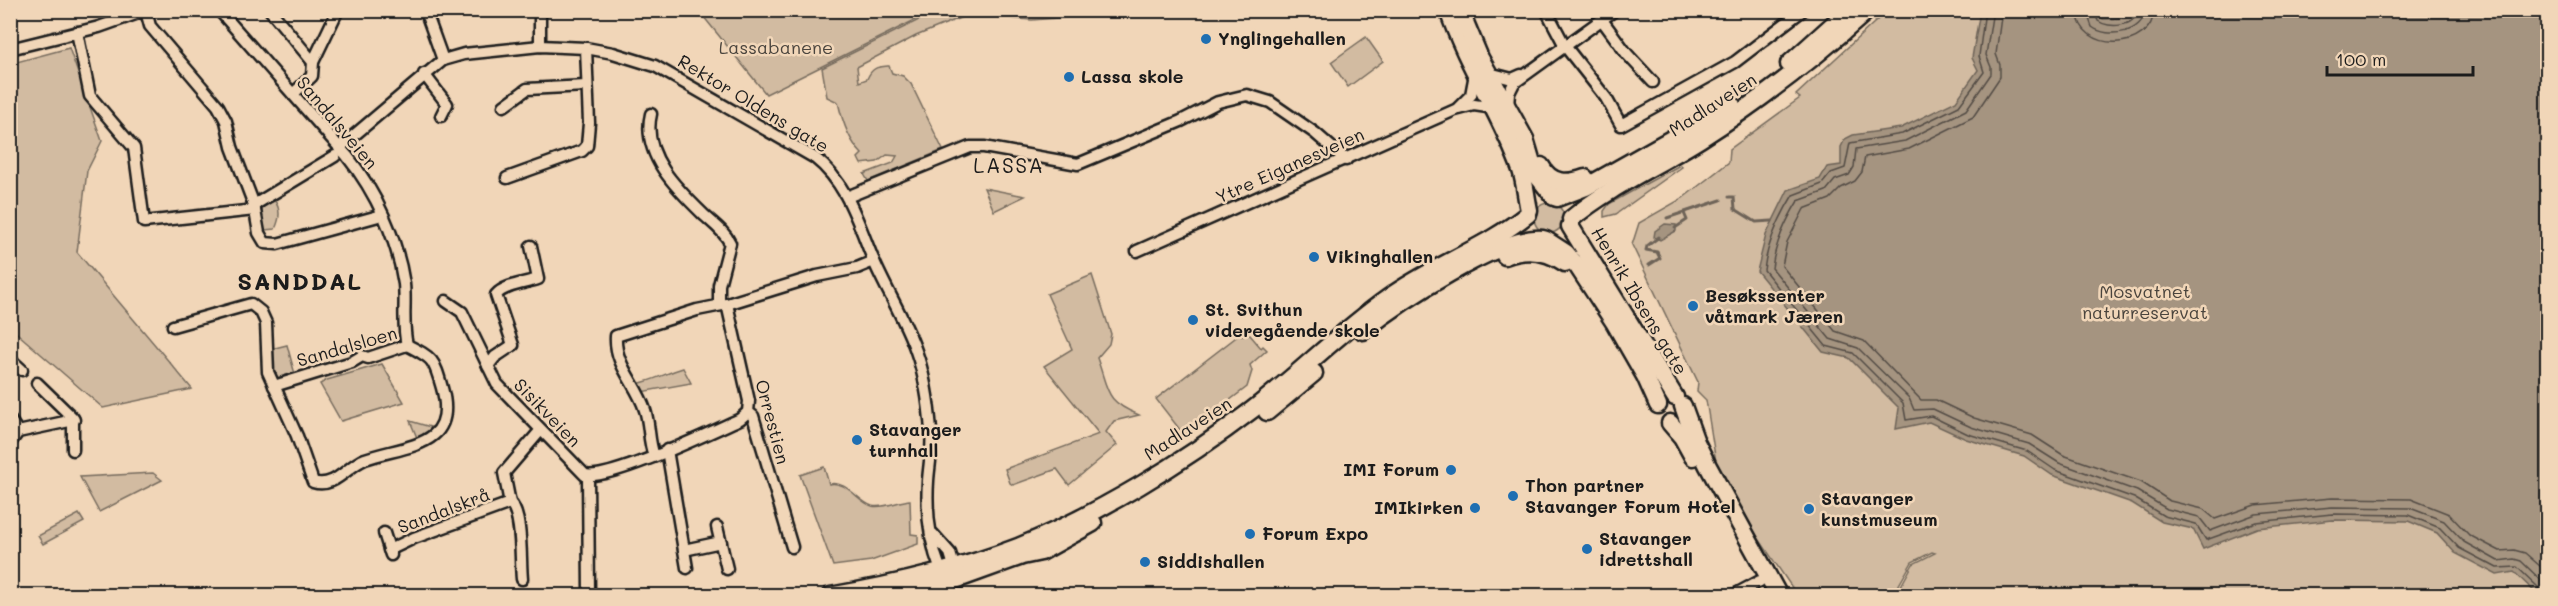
<svg xmlns="http://www.w3.org/2000/svg" width="2558" height="606" font-family="Mali,sans-serif">
<style>
.green{fill:#d2bba1;stroke:#776c5e;stroke-width:1.5}
.water{fill:#a59480;stroke:#6e6458;stroke-width:1.5}
.lines{fill:none;stroke-linecap:round;stroke-linejoin:round}
.shore{stroke:#534c44;stroke-width:1.5}
.stream{stroke:#6e6458;stroke-width:3}
.minor-casing{stroke:#1c1c1c;stroke-width:15}
.primary-casing{stroke:#1c1c1c;stroke-width:21}
.minor{stroke:#f1d6b8;stroke-width:10}
.primary{stroke:#f1d6b8;stroke-width:16}
.poi-dot{fill:#1f6fb2;stroke:#f1d6b8;stroke-width:2}
.labels{text-anchor:middle;stroke-width:5;stroke-linejoin:round;paint-order:stroke}
.poi-label{font-size:18px;font-weight:bold;fill:#1c1c1c;stroke:#f1d6b8;text-anchor:start}
.park-label{font-size:18px;fill:#4a443d;stroke:#f1d6b8}
.street-label{font-size:18px;fill:#1c1c1c;stroke:#f1d6b8}
.quarter-label{font-size:21px;letter-spacing:1.5px;fill:#1c1c1c;stroke:#f1d6b8}
.district-label{font-size:24px;font-weight:bold;letter-spacing:1.5px;fill:#1c1c1c;stroke:#f1d6b8}
</style>
<rect width="100%" height="100%" fill="#f1d6b8"/>
<filter id="ink" filterUnits="userSpaceOnUse"><feTurbulence type="fractalNoise" baseFrequency=".0167" numOctaves="2"/><feDisplacementMap in="SourceGraphic" scale="12" xChannelSelector="R" yChannelSelector="G"/><feConvolveMatrix kernelMatrix="1 2 1 2 8 2 1 2 1" color-interpolation-filters="sRGB"/></filter>
<g filter="url(#ink)">
<g class="green">
<path d="M939,10L977,11L916,36L857,67L859,82L867,79C872,67 877,67 889,66L892,73L903,76L911,84L943,150L868,181L864,174L893,163L897,156L887,155L877,162L861,164L858,158L862,154C849,141 842,120 838,102L827,97L822,68Z"/>
<polygon points="699,11 933,11 766,94"/>
<polygon points="979,11 1147,11 1032,20 982,16"/>
<polygon points="1887,11 2547,11 2547,595 1896,595 1913,564 1935,553 1932,552 1912,562 1893,595 1797,595 1757,536 1716,462 1706,400 1697,391 1698,382 1632,245 1639,223 1683,198 1729,162 1730,149 1800,98 1796,95"/>
<polygon points="1366,37 1383,61 1348,87 1331,62"/>
<polygon points="69,48 102,141 87,171 77,252 192,389 103,408 11,328 10,50 17,62"/>
<polygon points="1680,165 1682,167 1616,214 1604,217 1604,211 1609,204"/>
<polygon points="984,188 1025,196 994,211"/>
<path d="M275,201C281,210 280,219 275,229L264,230L261,212L264,204Z"/>
<circle cx="1549" cy="218" r="15"/>
<path d="M1092,275L1111,334L1109,344L1097,358C1109,391 1104,401 1139,415L1114,421L1106,432L1117,445L1069,485L1057,469L1013,485L1010,483L1005,469L1099,434L1044,366L1072,349L1047,294Z"/>
<polygon points="1239,335 1250,335 1261,348 1263,346 1267,350 1250,365 1252,371 1247,387 1184,435 1156,399"/>
<polygon points="287,345 296,378 284,381 274,379 267,350"/>
<polygon points="382,364 404,402 341,421 320,384 327,380"/>
<path d="M683,368L691,383L641,392L636,384C653,381 666,373 683,368Z"/>
<polygon points="410,421 434,428 418,440"/>
<path d="M824,467L829,484C847,480 857,501 872,506C883,509 899,501 910,500L911,534L918,535V544L871,561L833,566L800,475Z"/>
<polygon points="153,473 162,480 99,512 80,477"/>
<polygon points="79,514 84,522 43,544 38,536"/>
</g>
<g class="water">
<polygon points="2134,11 2547,11 2547,595 2538,595 2514,572 2497,575 2455,553 2437,533 2408,521 2333,520 2257,528 2203,549 2193,529 2162,522 2132,503 2052,475 2024,456 1966,439 1929,422 1896,429 1899,408 1849,358 1823,352 1757,271 1766,235 1788,190 1820,179 1827,167 1841,165 1841,147 1845,139 1853,135 1901,128 1956,101 1978,70 1972,58 1980,11 2099,11 2103,19 2125,18"/>
<polygon points="1665,224 1676,225 1676,231 1660,240 1654,237 1655,231"/>
</g>
<g class="lines">
<g class="shore">
<path d="M1985,10L1979,56L1984,72L1959,106L1902,134L1850,143L1845,168L1831,173L1822,184L1793,195C1779,218 1767,243 1764,270L1826,346L1853,353L1903,403L1906,420L1931,416L1968,434L2027,451L2055,470L2134,498L2164,516L2196,524L2206,540L2256,522L2332,514L2408,515L2440,528L2459,548L2497,568L2517,567L2540,589L2542,596"/>
<path d="M1993,10L1986,55L1991,67V74L1966,110L1905,141L1856,149L1854,167L1849,175L1835,180L1826,191L1798,201C1785,222 1775,244 1772,268L1830,339L1858,348L1909,398L1914,410L1933,409L1971,427L2029,444L2059,463L2137,491L2167,509L2199,517L2210,531L2256,514L2332,507L2410,508L2444,521L2464,542L2498,561L2514,559L2521,561L2548,587"/>
<polyline points="2002,10 1996,54 2000,65 2000,77 1973,117 1909,149 1865,157 1862,172 1855,181 1841,188 1830,199 1804,209 1787,242 1782,266 1835,331 1864,341 1921,400 1936,400 1974,418 2032,435 2063,455 2141,482 2170,501 2203,509 2215,519 2255,505 2332,498 2411,499 2449,514 2469,535 2500,551 2514,550 2525,553 2548,573"/>
<path d="M2077,10C2079,55 2153,51 2154,10"/>
<path d="M2086,10L2092,27C2108,39 2144,33 2145,10"/>
<path d="M2094,10L2098,21C2109,29 2135,27 2138,10"/>
</g>
<g class="stream">
<polyline points="1729,197 1734,197 1735,209 1756,222 1772,221"/>
<polyline points="1667,218 1721,200"/>
<polyline points="1675,228 1687,220 1684,213"/>
<polyline points="1649,265 1660,258 1657,252 1646,250 1647,246 1659,237"/>
</g>
<g class="minor-casing">
<g id="minor">
<path d="M219,10L347,156C376,192 397,238 404,284C406,304 402,325 407,345"/>
<polyline points="270,10 313,62"/>
<polyline points="425,10 443,60"/>
<polyline points="540,10 540,46"/>
<polyline points="1546,10 1565,46 1606,98 1621,125 1735,62 1803,10"/>
<polyline points="146,11 150,26 218,106 226,121 232,147 254,205 259,233 265,243 277,244 382,215"/>
<polyline points="1602,20 1627,54 1653,82"/>
<polyline points="77,32 90,96 134,148 144,222 255,210"/>
<polyline points="10,49 99,27 147,10"/>
<polyline points="1489,73 1512,79 1521,75"/>
<polyline points="424,74 447,104 441,116"/>
<polyline points="293,94 312,76 313,62 338,10"/>
<polyline points="504,106 527,89 586,86"/>
<polyline points="1508,106 1509,93 1514,83 1615,10"/>
<polyline points="1458,108 1471,95 1475,74"/>
<path d="M651,114C641,155 678,190 705,216C714,224 725,232 730,243L719,285V304"/>
<path d="M339,148L443,60L464,54L540,46L586,48L613,53L655,66L815,158C847,183 858,223 873,259C886,290 905,319 916,351C925,376 929,404 931,431C933,447 929,465 928,481C926,511 930,543 941,571L947,574"/>
<polyline points="507,178 582,151 587,146 589,123 586,48"/>
<polyline points="847,197 970,147 984,147 1078,164 1181,121 1218,102 1247,95 1270,102 1315,133 1346,160"/>
<polyline points="254,205 335,156"/>
<polyline points="1137,251 1455,110 1474,105 1494,108"/>
<path d="M446,301L462,312L497,384L585,475C611,480 711,432 740,419L748,412"/>
<polyline points="727,304 749,401 748,412 753,416 792,547"/>
<path d="M173,326L251,304L261,312L266,323L268,372L297,436L313,482C335,489 347,466 365,459C405,445 459,448 442,388C434,359 433,358 407,345"/>
<polyline points="10,359 22,370"/>
<path d="M488,366L495,357L513,345L496,295C504,285 526,283 538,279L531,246"/>
<polyline points="37,383 73,418 73,450"/>
<polyline points="274,386 352,362 362,356 368,358 407,345"/>
<polyline points="10,420 18,432"/>
<polyline points="10,443 18,432 74,420"/>
<polyline points="667,450 687,568"/>
<path d="M654,456C648,440 650,425 645,410C637,384 614,365 616,336L697,310L727,304L817,276L857,268L874,261"/>
<polyline points="588,476 589,594"/>
<path d="M510,503C523,514 520,562 522,579"/>
<polyline points="717,527 727,569"/>
<polyline points="384,533 391,555"/>
<polyline points="933,534 950,553 956,573"/>
<polyline points="389,550 414,538 510,503 504,473 540,431"/>
<polyline points="684,550 721,542"/>
<polyline points="1732,596 1760,581"/>
</g>
</g>
<g class="primary-casing">
<g id="primary">
<path d="M1448,10C1467,66 1501,114 1521,170C1525,182 1526,197 1529,210"/>
<polyline points="1460,10 1480,58 1525,139 1535,173 1554,197"/>
<polyline points="1789,64 1849,10"/>
<path d="M1541,166C1551,185 1568,184 1585,178"/>
<polyline points="1557,198 1586,187 1732,105"/>
<path d="M1571,219C1611,186 1657,166 1700,139C1760,101 1815,58 1868,10"/>
<polyline points="1570,226 1675,397"/>
<polyline points="1546,240 1566,253 1578,267 1614,322 1645,376 1658,405"/>
<path d="M1505,256C1526,248 1546,250 1565,263"/>
<path d="M1363,331C1398,303 1500,235 1543,239"/>
<polyline points="1683,406 1696,442 1708,466 1779,596"/>
<polyline points="1267,412 1314,373"/>
<polyline points="1670,423 1682,437 1693,457"/>
<path d="M830,596C893,585 958,570 1018,547C1097,515 1184,462 1252,410C1299,374 1340,332 1388,298C1432,266 1486,248 1528,214"/>
<polyline points="892,596 958,579 1022,556 1041,552 1093,523"/>
</g>
</g>
<use href="#minor" class="minor"/>
<use href="#primary" class="primary"/>
</g>
</g>
<g class="poi-dot">
<circle cx="1206" cy="39" r="6"/>
<circle cx="1069" cy="77" r="6"/>
<circle cx="1314" cy="257" r="6"/>
<circle cx="1693" cy="306" r="6"/>
<circle cx="1193" cy="320" r="6"/>
<circle cx="857" cy="440" r="6"/>
<circle cx="1451" cy="470" r="6"/>
<circle cx="1513" cy="496" r="6"/>
<circle cx="1475" cy="508" r="6"/>
<circle cx="1809" cy="509" r="6"/>
<circle cx="1250" cy="534" r="6"/>
<circle cx="1587" cy="549" r="6"/>
<circle cx="1145" cy="562" r="6"/>
</g>
<g class="labels">
<g class="poi-label">
<text x="1218" y="45">Ynglingehallen</text>
<text x="1081" y="83">Lassa skole</text>
<text x="1326" y="263">Vikinghallen</text>
<text x="1705" y="302">Besøkssenter<tspan x="1705" dy="21">våtmark Jæren</tspan></text>
<text x="1205" y="316">St. Svithun<tspan x="1205" dy="21">videregående skole</tspan></text>
<text x="869" y="436">Stavanger<tspan x="869" dy="21">turnhall</tspan></text>
<text x="1439" y="476" text-anchor="end">IMI Forum</text>
<text x="1525" y="492">Thon partner<tspan x="1525" dy="21">Stavanger Forum Hotel</tspan></text>
<text x="1821" y="505">Stavanger<tspan x="1821" dy="21">kunstmuseum</tspan></text>
<text x="1463" y="514" text-anchor="end">IMIkirken</text>
<text x="1262" y="540">Forum Expo</text>
<text x="1599" y="545">Stavanger<tspan x="1599" dy="21">idrettshall</tspan></text>
<text x="1157" y="568">Siddishallen</text>
</g>
<g class="park-label">
<text x="776" y="54">Lassabanene</text>
<text x="2145" y="298">Mosvatnet<tspan x="2145" dy="21">naturreservat</tspan></text>
</g>
<g class="street-label">
<text transform="translate(753 104) rotate(31)" y="6">Rektor Oldens gate</text>
<text transform="translate(1713 105) rotate(-33)" y="6">Madlaveien</text>
<text transform="translate(337 123) rotate(50)" y="6">Sandalsveien</text>
<text transform="translate(1290 166) rotate(-24)" y="6">Ytre Eiganesveien</text>
<text transform="translate(1639 301) rotate(59)" y="6">Henrik Ibsens gate</text>
<text transform="translate(347 347) rotate(-16)" y="6">Sandalsloen</text>
<text transform="translate(547 413) rotate(46)" y="6">Sisikveien</text>
<text transform="translate(772 422) rotate(75)" y="6">Orrestien</text>
<text transform="translate(1188 429) rotate(-33)" y="6">Madlaveien</text>
<text transform="translate(444 511) rotate(-21)" y="6">Sandalskrå</text>
</g>
<g class="quarter-label">
<text x="1009" y="173">LASSA</text>
</g>
<g class="district-label">
<text x="300" y="290">SANDDAL</text>
</g>
</g>
<rect width="2558" height="606" fill="none" stroke="#f1d6b8" stroke-width="36"/>
<rect x="18" y="18" width="2522" height="570" fill="none" stroke="#1c1c1c" stroke-width="2" filter="url(#ink)"/>
<path d="M2327 66v9h146v-9" fill="none" stroke="#1c1c1c" stroke-width="3"/>
<text x="2336" y="66" font-size="18" fill="#1c1c1c" stroke="#f1d6b8" stroke-width="4.5" paint-order="stroke">100 m</text>
</svg>
